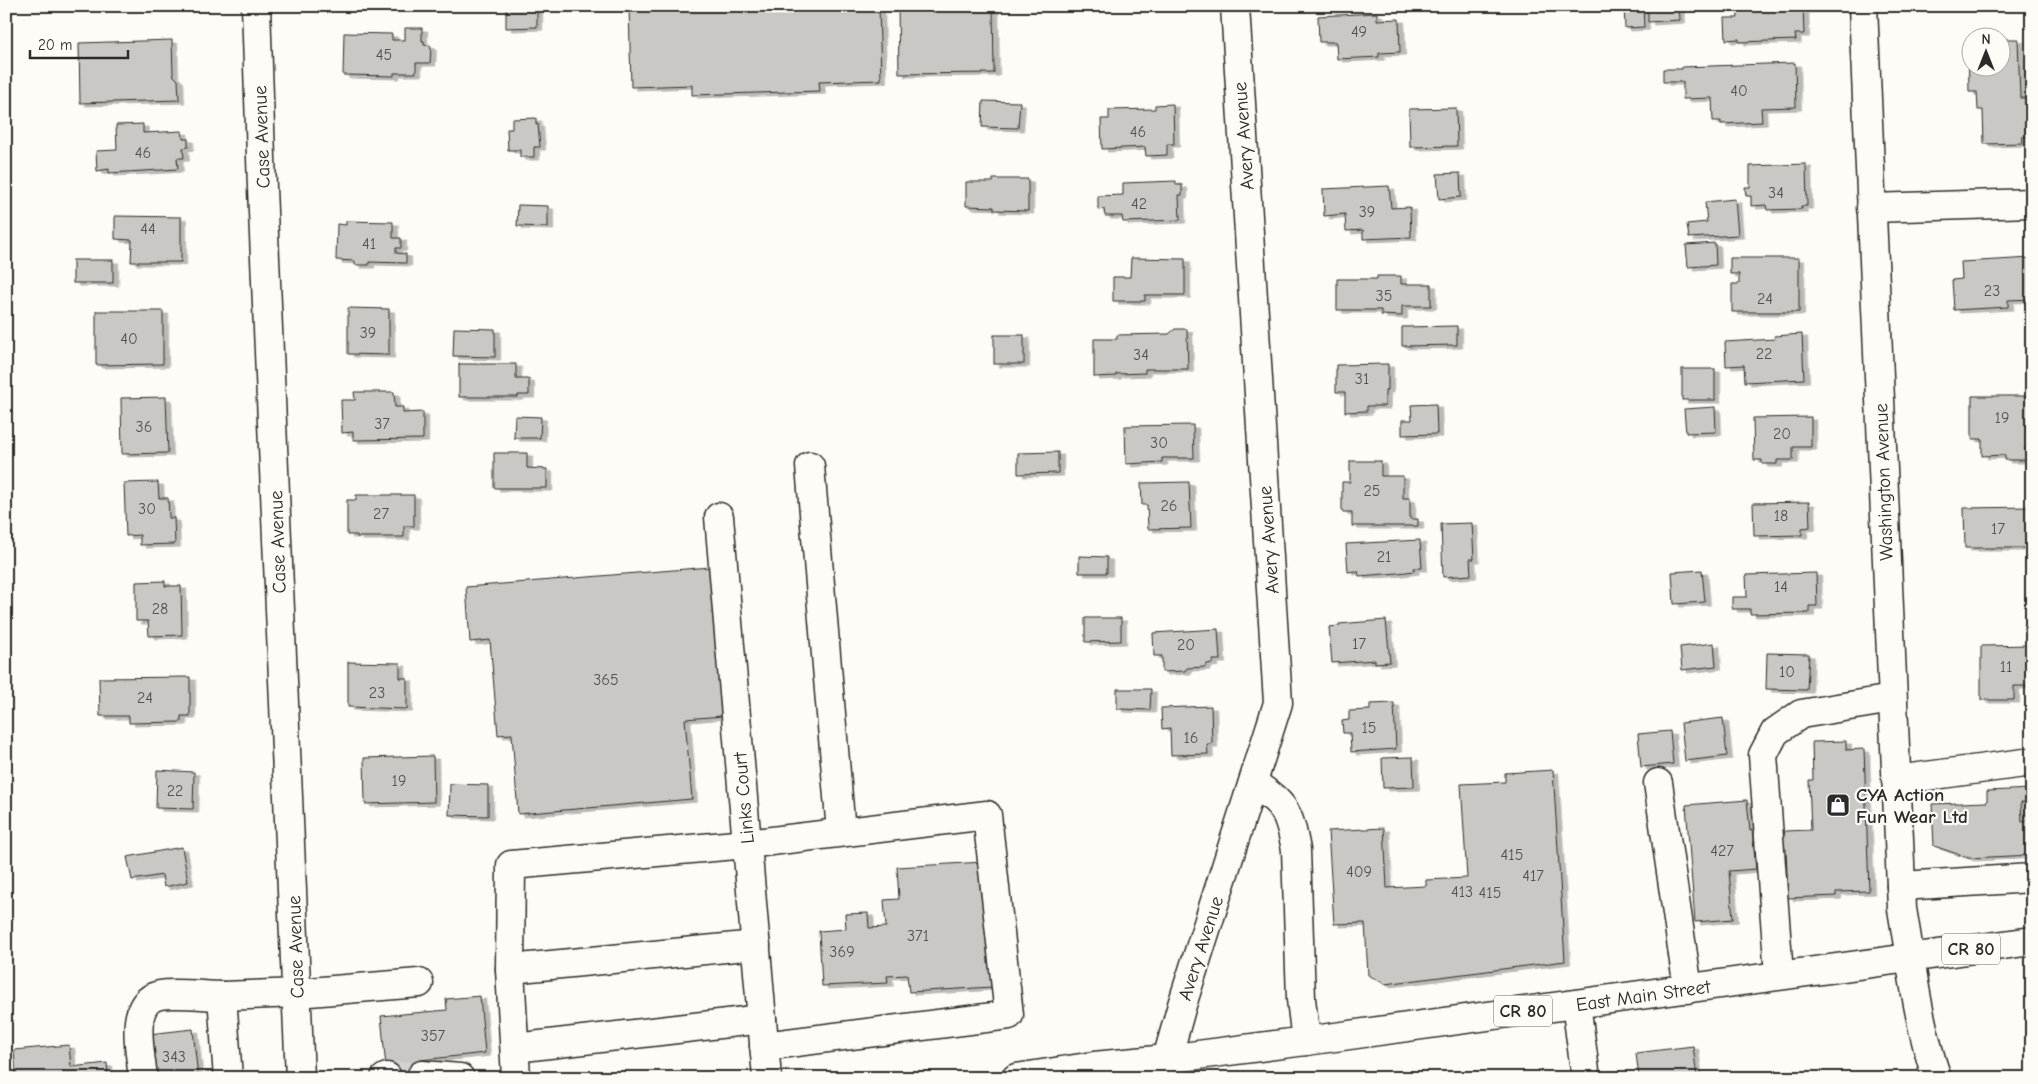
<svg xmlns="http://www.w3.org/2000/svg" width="2038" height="1084" font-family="'Comic Neue',sans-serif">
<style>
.building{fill:#c9c8c4;stroke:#2b2b2b;filter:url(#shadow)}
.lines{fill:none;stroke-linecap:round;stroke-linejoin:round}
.minor-tunnel{stroke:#d3d2ce;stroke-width:28;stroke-dasharray:28 14;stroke-linecap:butt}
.minor-casing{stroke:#2b2b2b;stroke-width:31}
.major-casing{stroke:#2b2b2b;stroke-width:31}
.minor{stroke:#fdfcf7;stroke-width:28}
.major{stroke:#fdfcf7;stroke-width:28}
.labels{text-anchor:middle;stroke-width:4.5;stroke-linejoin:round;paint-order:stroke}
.number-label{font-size:16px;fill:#525251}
.shield{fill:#fdfcf7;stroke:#6a6a68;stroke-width:1}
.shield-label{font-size:18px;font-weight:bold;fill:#2b2b2b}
.street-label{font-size:19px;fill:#2b2b2b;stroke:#fdfcf7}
.poi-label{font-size:19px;font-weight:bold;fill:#2b2b2b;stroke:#fdfcf7;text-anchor:start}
</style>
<defs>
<filter id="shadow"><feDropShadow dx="5.5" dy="3" stdDeviation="0" flood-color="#0004"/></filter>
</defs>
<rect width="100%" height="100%" fill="#fdfcf7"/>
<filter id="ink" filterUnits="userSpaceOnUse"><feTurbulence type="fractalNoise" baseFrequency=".02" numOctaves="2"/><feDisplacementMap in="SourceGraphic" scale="10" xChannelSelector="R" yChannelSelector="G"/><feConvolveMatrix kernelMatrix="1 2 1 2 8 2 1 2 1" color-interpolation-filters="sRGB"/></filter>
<g filter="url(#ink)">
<g class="building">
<polygon points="506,6 537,6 537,27 506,28"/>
<polygon points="629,6 879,6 881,80 819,82 820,91 692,95 692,85 631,87"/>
<polygon points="898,6 993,6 994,73 899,74"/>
<polygon points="1624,6 1643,6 1644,27 1625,28"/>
<polygon points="1648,6 1679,6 1680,20 1648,22"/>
<polygon points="1737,6 1803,6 1804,34 1795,34 1796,40 1739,42 1739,39 1726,40 1725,18 1738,18"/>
<polygon points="1377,13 1377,20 1399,19 1400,52 1379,53 1379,57 1337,59 1336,42 1319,42 1318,16"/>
<polygon points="405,28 422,28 422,41 424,41 424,45 431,46 430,63 416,63 416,73 394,73 394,76 343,75 344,33 392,34 392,40 405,40"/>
<polygon points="2000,39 2018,39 2020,98 2032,98 2032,136 2022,137 2023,143 1984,144 1983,110 1978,110 1977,92 1969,92 1968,40 1970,40 1970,68 2000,68"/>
<polygon points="172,40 173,75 178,80 179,100 80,103 79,43"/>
<polygon points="1795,63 1796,107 1761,108 1762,122 1721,124 1721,121 1713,121 1712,98 1683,99 1683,82 1663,82 1663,69 1682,69 1682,67"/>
<polygon points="983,101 1020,102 1018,128 982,127"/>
<polygon points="1173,104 1174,144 1167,144 1167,155 1146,156 1145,147 1102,149 1101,119 1109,119 1109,110 1155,109 1155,105"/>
<polygon points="1456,108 1457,146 1410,147 1409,109"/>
<polygon points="536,118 536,125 538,124 540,147 534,147 534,157 520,157 520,150 508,150 507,129 512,129 512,119"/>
<polygon points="143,124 143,133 182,131 183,139 188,139 188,147 183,148 184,158 177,158 178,169 109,173 109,169 97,171 96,151 117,150 116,125"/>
<polygon points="1806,164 1807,206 1801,206 1802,209 1767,210 1766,205 1751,206 1751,196 1746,196 1745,187 1750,187 1750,166"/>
<polygon points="1460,173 1461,197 1439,199 1437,174"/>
<polygon points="993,179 1028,179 1028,211 994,210 994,207 966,206 966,182 993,182"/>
<polygon points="1176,181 1176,185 1182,185 1182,195 1179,195 1180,220 1123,222 1122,216 1105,216 1104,209 1098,210 1098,196 1123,195 1123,183"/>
<polygon points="1389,186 1391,208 1410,207 1411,237 1363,239 1363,230 1346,231 1345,214 1324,216 1323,189"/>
<polygon points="1735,199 1738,235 1689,238 1687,224 1707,222 1705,202"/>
<polygon points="518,205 548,206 548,227 517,226"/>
<polygon points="115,216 181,217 181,262 131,262 132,240 115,239"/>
<polygon points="346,221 393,222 393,238 401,238 401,248 396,248 396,253 406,254 406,263 369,262 369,265 355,265 355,261 336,260 337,224 346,225"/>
<polygon points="1715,243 1716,265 1688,267 1686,245"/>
<polygon points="1131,258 1185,259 1185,295 1145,295 1145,301 1113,301 1113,277 1130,277"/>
<polygon points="1730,258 1799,258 1799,312 1732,312 1732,284 1739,284 1739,274 1730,274"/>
<polygon points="2032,258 2032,299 2008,300 2008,307 1954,310 1952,280 1962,279 1961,262"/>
<rect x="73" y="260" width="40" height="23"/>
<polygon points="1377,276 1401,276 1401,284 1431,284 1431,306 1402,306 1402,316 1381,315 1381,310 1337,310 1337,279 1377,279"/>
<polygon points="348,308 389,309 389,355 348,354"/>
<polygon points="96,311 163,311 163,364 96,365"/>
<polygon points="1457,326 1457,345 1402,346 1402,327"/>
<polygon points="454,328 495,329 495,357 453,356"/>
<polygon points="1175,329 1187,329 1188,369 1145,369 1145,373 1116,374 1116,376 1094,377 1094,339 1117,339 1117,335 1169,334"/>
<polygon points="1802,334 1804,379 1745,382 1744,365 1726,366 1725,342 1775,339 1774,336"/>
<rect x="994" y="335" width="30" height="29"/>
<polygon points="459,364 516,364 516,379 529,379 529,395 518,395 518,397 459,397"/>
<polygon points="1388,364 1388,390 1385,390 1385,406 1367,406 1367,411 1345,412 1345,392 1336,392 1336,365"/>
<rect x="1682" y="369" width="33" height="31"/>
<polygon points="354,392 394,392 395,407 403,407 403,413 423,412 423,439 353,440 353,432 342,433 341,400 355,400"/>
<polygon points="1972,396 2032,396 2032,447 2025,447 2026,460 2005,460 2005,455 1982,456 1982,439 1972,439"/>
<polygon points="166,397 168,453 122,454 121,398"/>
<polygon points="1436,404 1437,434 1402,435 1402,420 1412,420 1411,405"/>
<polygon points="1715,407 1716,432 1686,433 1684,409"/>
<polygon points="515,416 541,417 540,438 514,438"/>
<polygon points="1811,417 1811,447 1793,447 1793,460 1777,460 1777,464 1762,464 1762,460 1754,460 1753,418"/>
<polygon points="1193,425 1194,458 1162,458 1162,462 1126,464 1125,426"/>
<polygon points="1058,452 1058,473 1018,474 1018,453"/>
<polygon points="494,453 527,453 527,468 547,469 547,488 494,488"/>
<polygon points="1350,461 1381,461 1381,476 1403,476 1403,498 1410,498 1410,519 1418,519 1418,526 1352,526 1352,512 1342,512 1342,482 1350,482"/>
<polygon points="158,482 159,498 168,498 169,518 174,518 175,544 140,545 140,535 126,536 124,483"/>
<polygon points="1189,482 1191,528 1148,529 1147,505 1142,505 1141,483"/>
<polygon points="356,495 414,495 414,526 404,526 404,537 357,537 357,535 347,535 347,500 356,500"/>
<polygon points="1809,502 1810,527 1802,528 1802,535 1754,536 1753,503"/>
<polygon points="2032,507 2032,548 1965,548 1964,508"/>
<polygon points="1472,523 1474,559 1470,559 1471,575 1443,577 1441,524"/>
<polygon points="1420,540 1422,568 1413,568 1414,571 1398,573 1359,576 1358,571 1348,572 1346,544"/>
<polygon points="1079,556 1107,557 1107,573 1079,573"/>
<polygon points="710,567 722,716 685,719 692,799 518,814 512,734 498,735 490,640 470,642 466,587"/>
<polygon points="1702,570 1705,602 1674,604 1672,572"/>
<polygon points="1816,573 1817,606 1809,606 1809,613 1750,614 1750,609 1732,609 1732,597 1747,597 1746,575"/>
<polygon points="165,581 165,586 181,586 182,635 149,636 148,621 136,621 136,582"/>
<polygon points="1085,618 1121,618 1121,641 1085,642"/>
<polygon points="1386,620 1390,662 1375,663 1375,660 1332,663 1329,627 1339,626 1339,624"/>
<polygon points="1218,629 1220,660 1213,660 1213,663 1207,664 1205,667 1187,668 1185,671 1162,672 1162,656 1154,656 1153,633"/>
<polygon points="1714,643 1716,666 1682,670 1680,647"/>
<polygon points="2032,645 2032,686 2014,686 2014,700 1981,700 1981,646"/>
<polygon points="1767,653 1809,654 1807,690 1766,689"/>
<polygon points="348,662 400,663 400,678 407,678 407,709 348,707"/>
<polygon points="190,677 190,716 181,716 181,722 129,723 129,716 100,716 99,678"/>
<polygon points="1117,689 1151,689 1150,710 1117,709"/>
<polygon points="1394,703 1396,749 1351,752 1350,733 1343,733 1342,721 1349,720 1349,711 1370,710 1370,704"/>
<polygon points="1211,706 1212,744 1207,744 1208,754 1171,755 1170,728 1162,729 1161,708"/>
<polygon points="1723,718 1727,756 1685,761 1681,723"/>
<polygon points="1670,731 1673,764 1641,767 1638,734"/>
<polygon points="1846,741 1846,750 1864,749 1869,891 1836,892 1836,896 1788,898 1786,849 1781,847 1785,831 1811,830 1809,780 1813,780 1812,742"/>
<polygon points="433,756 434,802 365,804 364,758"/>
<polygon points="1413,757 1414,787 1383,788 1382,758"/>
<polygon points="157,770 194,772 193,809 156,808"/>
<polygon points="1553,770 1565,961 1385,984 1368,975 1365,923 1334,924 1328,831 1384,828 1387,888 1426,886 1426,880 1467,878 1461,784 1505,782 1505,773"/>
<polygon points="450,784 488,785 488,816 449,815"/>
<polygon points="2032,789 2032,802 2021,802 2022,822 2032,821 2032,855 1969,858 1934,846 1932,804 1987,802 1987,791"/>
<polygon points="1747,800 1750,831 1752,830 1756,869 1729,871 1733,919 1695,922 1686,805"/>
<polygon points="182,847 188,882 164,887 162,875 132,880 127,857"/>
<polygon points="984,862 992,987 909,992 907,975 887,976 888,983 822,986 819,931 846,929 845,914 868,913 869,928 886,927 884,900 899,899 897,867"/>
<polygon points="480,996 485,1053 421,1060 423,1078 387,1078 381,1016 447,1010 446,999"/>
<polygon points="193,1029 198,1078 154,1078 149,1034"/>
<polygon points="69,1045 71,1067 107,1063 108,1078 16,1078 14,1050"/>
<polygon points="1693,1046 1697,1078 1639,1078 1636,1053"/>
</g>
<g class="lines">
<polyline class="minor-tunnel" points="387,1077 422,1075"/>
<g class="minor-casing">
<g id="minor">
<polyline points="256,6 262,188 300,1078"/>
<path d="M1863,6L1902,909C1912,966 1918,1024 1937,1078"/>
<polyline points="1871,208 2032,203"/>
<polyline points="810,466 841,832"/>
<polyline points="719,517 767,1078"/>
<polyline points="1896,780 2032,762"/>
<path d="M1253,783C1285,804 1289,811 1296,850L1301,999L1306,1041"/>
<polyline points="1658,783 1688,989"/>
<polyline points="1901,886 2032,878"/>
<polyline points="510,969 511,865 747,844 987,815 1009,1015 764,1046"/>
<polyline points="1779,975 1763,755 1775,732 1801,714 1892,699"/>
<polyline points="1576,1004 1586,1078"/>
<polyline points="515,1048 762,1019"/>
<polyline points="422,1075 460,1078"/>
<path d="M143,1078C141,1055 127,1001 160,995C175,992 206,996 222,996"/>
<polyline points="228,1078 222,996 297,993 419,983"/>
<polyline points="385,1078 387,1077"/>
<polyline points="516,1078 510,969 756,945"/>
<polyline points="1165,1078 1167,1059 1182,1005 1278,703 1235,6"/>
</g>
</g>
<g class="major-casing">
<polyline id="major" points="1016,1078 1094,1066 1167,1059 1306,1041 2032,941"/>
</g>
<use href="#minor" class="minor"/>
<use href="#major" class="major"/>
</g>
</g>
<defs>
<g id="shop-square" transform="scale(1.25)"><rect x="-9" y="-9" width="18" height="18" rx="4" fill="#2b2b2b" stroke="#fdfcf7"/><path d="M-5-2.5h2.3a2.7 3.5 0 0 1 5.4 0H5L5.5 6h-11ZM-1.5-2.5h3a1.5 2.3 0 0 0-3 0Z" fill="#fff"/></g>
</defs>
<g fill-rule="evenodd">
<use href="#shop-square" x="1838" y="805"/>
</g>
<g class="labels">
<g class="number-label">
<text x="1359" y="37">49</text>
<text x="384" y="60">45</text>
<text x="1739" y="96">40</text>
<text x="1138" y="137">46</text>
<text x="143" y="158">46</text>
<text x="1776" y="198">34</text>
<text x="1139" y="209">42</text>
<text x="1367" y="217">39</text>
<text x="148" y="234">44</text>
<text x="369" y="249">41</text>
<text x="1992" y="296">23</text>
<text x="1384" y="301">35</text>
<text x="1765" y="304">24</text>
<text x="368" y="338">39</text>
<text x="129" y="344">40</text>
<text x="1764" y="359">22</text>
<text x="1141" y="360">34</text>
<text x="1362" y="384">31</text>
<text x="2002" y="423">19</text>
<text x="382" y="429">37</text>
<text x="144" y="432">36</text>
<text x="1782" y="439">20</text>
<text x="1159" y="448">30</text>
<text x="1372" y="496">25</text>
<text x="1169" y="511">26</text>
<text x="147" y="514">30</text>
<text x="381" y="519">27</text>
<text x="1781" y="521">18</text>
<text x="1998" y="534">17</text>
<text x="1384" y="562">21</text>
<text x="1781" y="592">14</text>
<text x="160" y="614">28</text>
<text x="1359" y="649">17</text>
<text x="1186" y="650">20</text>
<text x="2006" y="672">11</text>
<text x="1787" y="677">10</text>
<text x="606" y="685">365</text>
<text x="377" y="698">23</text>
<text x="145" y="703">24</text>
<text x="1369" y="733">15</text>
<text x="1191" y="743">16</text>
<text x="399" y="786">19</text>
<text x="175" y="796">22</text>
<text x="1722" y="856">427</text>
<text x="1512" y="860">415</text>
<text x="1359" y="877">409</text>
<text x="1533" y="881">417</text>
<text x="1462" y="897">413</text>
<text x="1490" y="898">415</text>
<text x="918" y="941">371</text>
<text x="842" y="957">369</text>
<text x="433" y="1041">357</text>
<text x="174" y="1062">343</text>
</g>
<g class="shield">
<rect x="1942" y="933.5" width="58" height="31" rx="4"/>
<rect x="1494" y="995.5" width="58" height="31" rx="4"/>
</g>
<g class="shield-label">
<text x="1971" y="955">CR 80</text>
<text x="1523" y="1017">CR 80</text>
</g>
<g class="street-label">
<text transform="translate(1243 136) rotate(-94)" y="7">Avery Avenue</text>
<text transform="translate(261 137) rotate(-92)" y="7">Case Avenue</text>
<text transform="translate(1883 482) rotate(-92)" y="7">Washington Avenue</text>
<text transform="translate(1268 540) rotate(-94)" y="7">Avery Avenue</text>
<text transform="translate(277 542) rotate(-92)" y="7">Case Avenue</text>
<text transform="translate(743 798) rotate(-95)" y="7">Links Court</text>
<text transform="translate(295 947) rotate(-92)" y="7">Case Avenue</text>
<text transform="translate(1200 948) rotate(-72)" y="7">Avery Avenue</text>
<text transform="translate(1643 995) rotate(-8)" y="7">East Main Street</text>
</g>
<g class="poi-label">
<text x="1856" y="801">CYA Action<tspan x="1856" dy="22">Fun Wear Ltd</tspan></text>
</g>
</g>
<rect width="2038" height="1084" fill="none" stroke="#fdfcf7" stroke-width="25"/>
<rect x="12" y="12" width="2013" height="1059" fill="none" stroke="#2b2b2b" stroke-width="2" filter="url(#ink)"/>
<g transform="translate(1986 52)"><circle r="24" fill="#fdfcf7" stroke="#a9a8a5"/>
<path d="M0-4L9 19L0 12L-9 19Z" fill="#2b2b2b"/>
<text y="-8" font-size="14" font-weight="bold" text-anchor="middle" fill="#2b2b2b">N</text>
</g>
<path d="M30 50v8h98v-8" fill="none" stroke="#2b2b2b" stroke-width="2.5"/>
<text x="38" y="50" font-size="15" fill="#2b2b2b" stroke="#fdfcf7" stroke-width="4" paint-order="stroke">20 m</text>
</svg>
